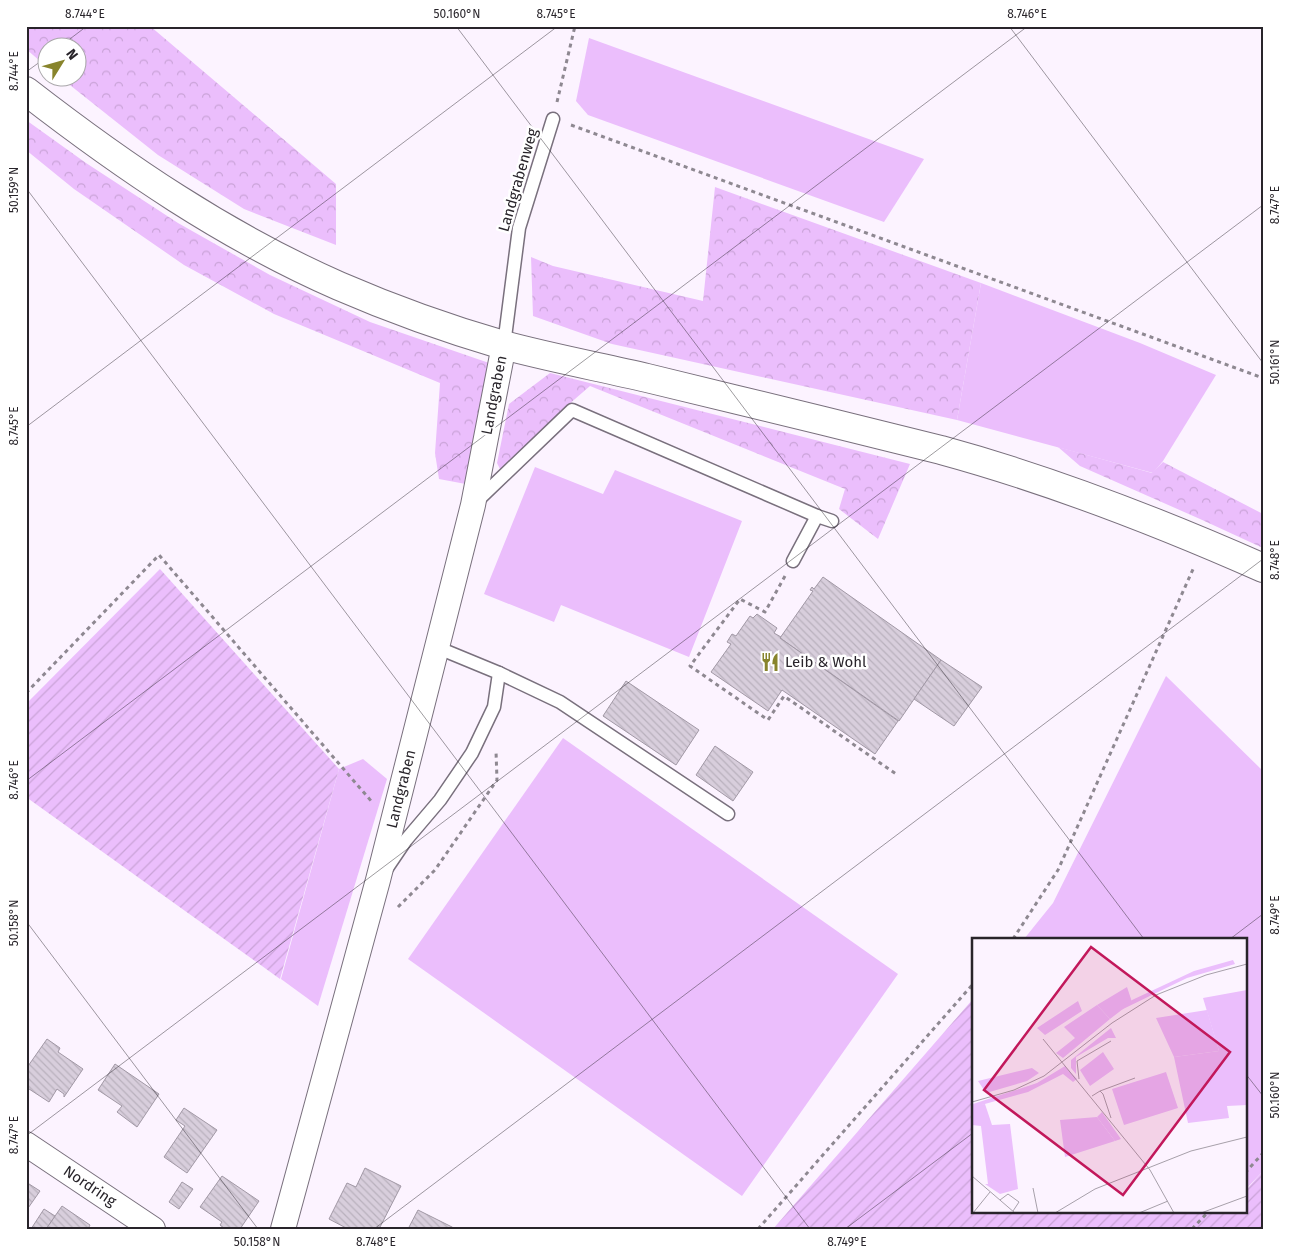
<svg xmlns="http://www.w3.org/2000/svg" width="1289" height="1255" font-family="'Fira Sans',sans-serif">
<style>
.grass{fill:#ebbefc}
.forest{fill:url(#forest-crowns)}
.garden{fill:url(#garden-furrows)}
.building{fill:url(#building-back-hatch);stroke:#a198a5}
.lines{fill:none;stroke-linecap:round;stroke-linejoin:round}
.lane-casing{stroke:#79707d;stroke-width:15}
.street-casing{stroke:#79707d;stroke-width:26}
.primary-casing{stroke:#79707d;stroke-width:30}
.path{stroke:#8e8891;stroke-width:3;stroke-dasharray:4 4;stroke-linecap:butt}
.lane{stroke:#fff;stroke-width:12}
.street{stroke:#fff;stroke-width:24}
.primary{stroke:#fff;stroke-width:28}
.ticks{fill:none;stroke:#28242a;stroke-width:1;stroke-opacity:0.45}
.labels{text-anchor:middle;stroke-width:5;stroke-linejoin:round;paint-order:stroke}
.street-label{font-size:15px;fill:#28242a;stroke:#fff}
.poi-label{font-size:15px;fill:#28242a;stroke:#fff;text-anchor:start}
.inset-road{fill:none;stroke:#a7a0aa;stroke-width:1}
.view{fill:#c2185b;fill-opacity:0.15;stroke:#c2185b;stroke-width:2.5}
.inset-edge{fill:none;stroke:#28242a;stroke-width:2.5}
.neatline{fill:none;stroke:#28242a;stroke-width:2}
.ticks-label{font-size:12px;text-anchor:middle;fill:#28242a}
</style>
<defs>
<pattern id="forest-crowns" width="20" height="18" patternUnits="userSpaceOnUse" patternTransform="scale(1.25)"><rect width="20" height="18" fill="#ebbefc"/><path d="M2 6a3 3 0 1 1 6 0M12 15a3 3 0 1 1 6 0" fill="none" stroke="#caa3d8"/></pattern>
<pattern id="garden-furrows" width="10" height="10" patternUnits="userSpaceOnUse" patternTransform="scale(1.25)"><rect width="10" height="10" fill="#ebbefc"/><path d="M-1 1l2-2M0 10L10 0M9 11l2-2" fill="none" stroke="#caa3d8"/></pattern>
<pattern id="building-back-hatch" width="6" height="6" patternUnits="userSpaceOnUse" patternTransform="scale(1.25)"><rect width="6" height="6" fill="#d8cedc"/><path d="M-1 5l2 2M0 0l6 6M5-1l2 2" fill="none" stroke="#b9b1bd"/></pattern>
</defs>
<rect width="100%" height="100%" fill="#fcf3ff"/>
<g class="grass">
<polygon points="589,38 924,159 884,222 588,115 576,101"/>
<polygon points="981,283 1140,343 1216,375 1163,461 1153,473 957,420"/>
<polygon points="535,467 603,494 615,470 742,521 689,657 561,605 554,622 484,594"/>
<polygon points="1166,676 1263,771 1263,1171 1246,1189 1245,939 1024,939 1053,903"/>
<polygon points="563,738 898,974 742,1196 408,959"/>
<polygon points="363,759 387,779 318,1006 281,979 339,769"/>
</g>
<g class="forest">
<polygon points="26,26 150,26 336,184 336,245 244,209 158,155 61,78 78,78 78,48 48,48 47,67 26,49"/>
<polygon points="26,120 86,163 178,223 270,275 370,322 492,364 471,485 439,479 435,453 440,383 274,314 184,265 74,189 26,150"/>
<polygon points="715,187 981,283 957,420 612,344 533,316 531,257 553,266 703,301"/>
<polygon points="550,373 910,464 878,539 839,509 845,489 590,386 560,412 500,469 497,463 509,404"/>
<polygon points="1058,447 1152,473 1163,462 1263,514 1263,548 1200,519 1080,466"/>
</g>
<g class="garden">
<polygon points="160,569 339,769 280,979 26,797 26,704"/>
<polygon points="973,999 973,1211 1245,1211 1245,1188 1247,1189 1263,1171 1263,1229 773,1229"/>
</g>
<g class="building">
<polygon points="823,577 941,660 899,721 780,638 813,591 810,590 812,587 814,589"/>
<polygon points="757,614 777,628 774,633 781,637 780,638 898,721 875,754 782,690 768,711 711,672 731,644 727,642 732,634 736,636 750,616 753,618"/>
<polygon points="941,660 982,687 954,726 914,699"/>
<polygon points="626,681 699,730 676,765 603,716"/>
<polygon points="715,746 753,772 733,801 696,775"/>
<polygon points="47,1039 60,1048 58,1052 83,1069 64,1097 64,1094 57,1089 49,1102 26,1087 26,1069"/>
<polygon points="115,1064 159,1094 137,1127 117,1112 122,1106 98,1090"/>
<polygon points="184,1108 217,1130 187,1173 164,1157 185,1126 176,1120"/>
<polygon points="365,1168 401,1186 379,1229 348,1229 329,1219 347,1183 356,1187"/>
<polygon points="222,1176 259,1201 240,1229 225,1229 220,1225 222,1222 200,1207"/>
<polygon points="26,1182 40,1191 26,1211"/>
<polygon points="182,1182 193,1189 179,1209 169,1202"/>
<polygon points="62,1206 90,1225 88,1229 46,1229"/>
<polygon points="44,1209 55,1216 46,1229 31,1229"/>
<polygon points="418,1210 452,1227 455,1229 408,1229"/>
</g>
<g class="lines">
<g class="lane-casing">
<g id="lane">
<polyline points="504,345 519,228 553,119"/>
<polyline points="476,502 572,410 817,516 832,521"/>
<polyline points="793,561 817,516"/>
<polyline points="499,673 560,702 728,814"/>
<polyline points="387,868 406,840 440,800 472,753 494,707 499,673 436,647"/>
</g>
</g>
<g class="street-casing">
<g id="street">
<polyline points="26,1144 153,1229"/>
<polyline points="283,1229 378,880 473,505 504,345"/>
</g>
</g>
<g class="primary-casing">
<path id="primary" d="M26,91C124,167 225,236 339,286C392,309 448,329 503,345C551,358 600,367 647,378C706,392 765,407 824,421C863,431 902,440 941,450C1051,480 1159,522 1263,568"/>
</g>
<g class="path">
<polyline points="557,102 575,26"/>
<polyline points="571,125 1263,378"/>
<polyline points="785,576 765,612 740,599 690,666 768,720 784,696 896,774"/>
<polyline points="26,693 159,555 372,802"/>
<polyline points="398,907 435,870 497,780 496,751"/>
<polyline points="1013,939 1058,870 1194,567"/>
<polyline points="1245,1173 1263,1153"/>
<polyline points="758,1229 973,984"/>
<polyline points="1192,1229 1209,1211"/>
</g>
<use href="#lane" class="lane"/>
<use href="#street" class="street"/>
<use href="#primary" class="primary"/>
</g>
<path class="ticks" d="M456,26L1144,939M1009,26L1263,363M58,48L87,26M26,72L48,56M26,188L810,1229M26,427L558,26M26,781L1028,26M26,921L258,1229M1230,939L1263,914M1245,1073L1263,1096M26,1136L1263,205M374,1229L1263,559M845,1229L973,1133"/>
<defs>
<g id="restaurant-bare" transform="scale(1.5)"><path d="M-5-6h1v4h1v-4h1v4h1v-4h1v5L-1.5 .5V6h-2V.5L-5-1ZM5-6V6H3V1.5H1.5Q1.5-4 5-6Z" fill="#88842c" stroke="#fff" stroke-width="2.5" paint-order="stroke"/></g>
</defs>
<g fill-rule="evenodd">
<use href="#restaurant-bare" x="770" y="662"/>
</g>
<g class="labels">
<g class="street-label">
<text transform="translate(518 180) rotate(-74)" y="5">Landgrabenweg</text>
<text transform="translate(494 395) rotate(-79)" y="5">Landgraben</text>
<text transform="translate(401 789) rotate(-76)" y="5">Landgraben</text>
<text transform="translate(90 1186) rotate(34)" y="5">Nordring</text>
</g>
<g class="poi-label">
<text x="785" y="667">Leib &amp; Wohl</text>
</g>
</g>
<g transform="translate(972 938)">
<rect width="275" height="275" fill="#fcf3ff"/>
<path d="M155,49L160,64L138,81L125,67ZM106,63L110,73L73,97L65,90ZM235,72L247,113L202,119L184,80ZM131,114L142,131L118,148L108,132ZM194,134L206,170L152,187L140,151ZM13,166L20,187L38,186L46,251L28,256L13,246H16L9,188L0,187V167ZM130,174L149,201L143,203L125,179Z" fill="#ebbefc"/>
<path d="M261,22L263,26L215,40L149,72L160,62L222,33ZM125,67L138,81L91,120L84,115L103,100L92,89ZM139,90L144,100H136L104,119V136L99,130V122ZM93,128L105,141L101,144L91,136L56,154L2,169L1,166L65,145ZM60,130L67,135L55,143L14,155L6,143Z" fill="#ebbefc"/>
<path d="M275,52V167L255,168L257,180L216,185L202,119L247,113L231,60ZM125,179L143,203L93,219L88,182Z" fill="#ebbefc"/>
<path class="inset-road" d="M71,101L178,232L202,275M107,141L105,123L139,103M128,153L163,140M120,158L128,153L131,156L139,180M0,164L42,152L72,138L140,85L184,57L234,37L275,26M0,238L43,275M61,250L66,275M28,262L36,256L47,264L41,273M1,275L18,254M83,275L123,251L219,213L275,199M167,275L196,263M229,275L275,258"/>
<path class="view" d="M119,9L258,114L151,257L12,152Z"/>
<rect width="275" height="275" class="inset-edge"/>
</g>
<rect width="1289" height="1255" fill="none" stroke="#ffffff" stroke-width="55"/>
<g transform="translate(62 62) rotate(53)"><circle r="24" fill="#ffffff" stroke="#a9a7aa"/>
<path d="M0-4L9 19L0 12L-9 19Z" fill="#88842c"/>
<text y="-8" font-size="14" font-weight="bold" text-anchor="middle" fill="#28242a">N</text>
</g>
<rect x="28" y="28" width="1234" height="1200" class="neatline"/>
<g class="ticks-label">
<text x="85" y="18">8.744°E</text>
<text x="457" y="18">50.160°N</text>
<text x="556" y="18">8.745°E</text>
<text x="1027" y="18">8.746°E</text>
<text transform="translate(14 71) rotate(-90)" y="4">8.744°E</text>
<text transform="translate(14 190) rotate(-90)" y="4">50.159°N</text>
<text transform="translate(1275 205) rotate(-90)" y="4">8.747°E</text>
<text transform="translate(1275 362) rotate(-90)" y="4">50.161°N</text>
<text transform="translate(14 426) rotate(-90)" y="4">8.745°E</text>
<text transform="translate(1275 560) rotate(-90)" y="4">8.748°E</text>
<text transform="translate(14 780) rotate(-90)" y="4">8.746°E</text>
<text transform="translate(1275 915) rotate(-90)" y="4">8.749°E</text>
<text transform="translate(14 923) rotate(-90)" y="4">50.158°N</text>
<text transform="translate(1275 1095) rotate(-90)" y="4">50.160°N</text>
<text transform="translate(14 1135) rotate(-90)" y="4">8.747°E</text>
<text x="257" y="1246">50.158°N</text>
<text x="376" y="1246">8.748°E</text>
<text x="847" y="1246">8.749°E</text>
</g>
</svg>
